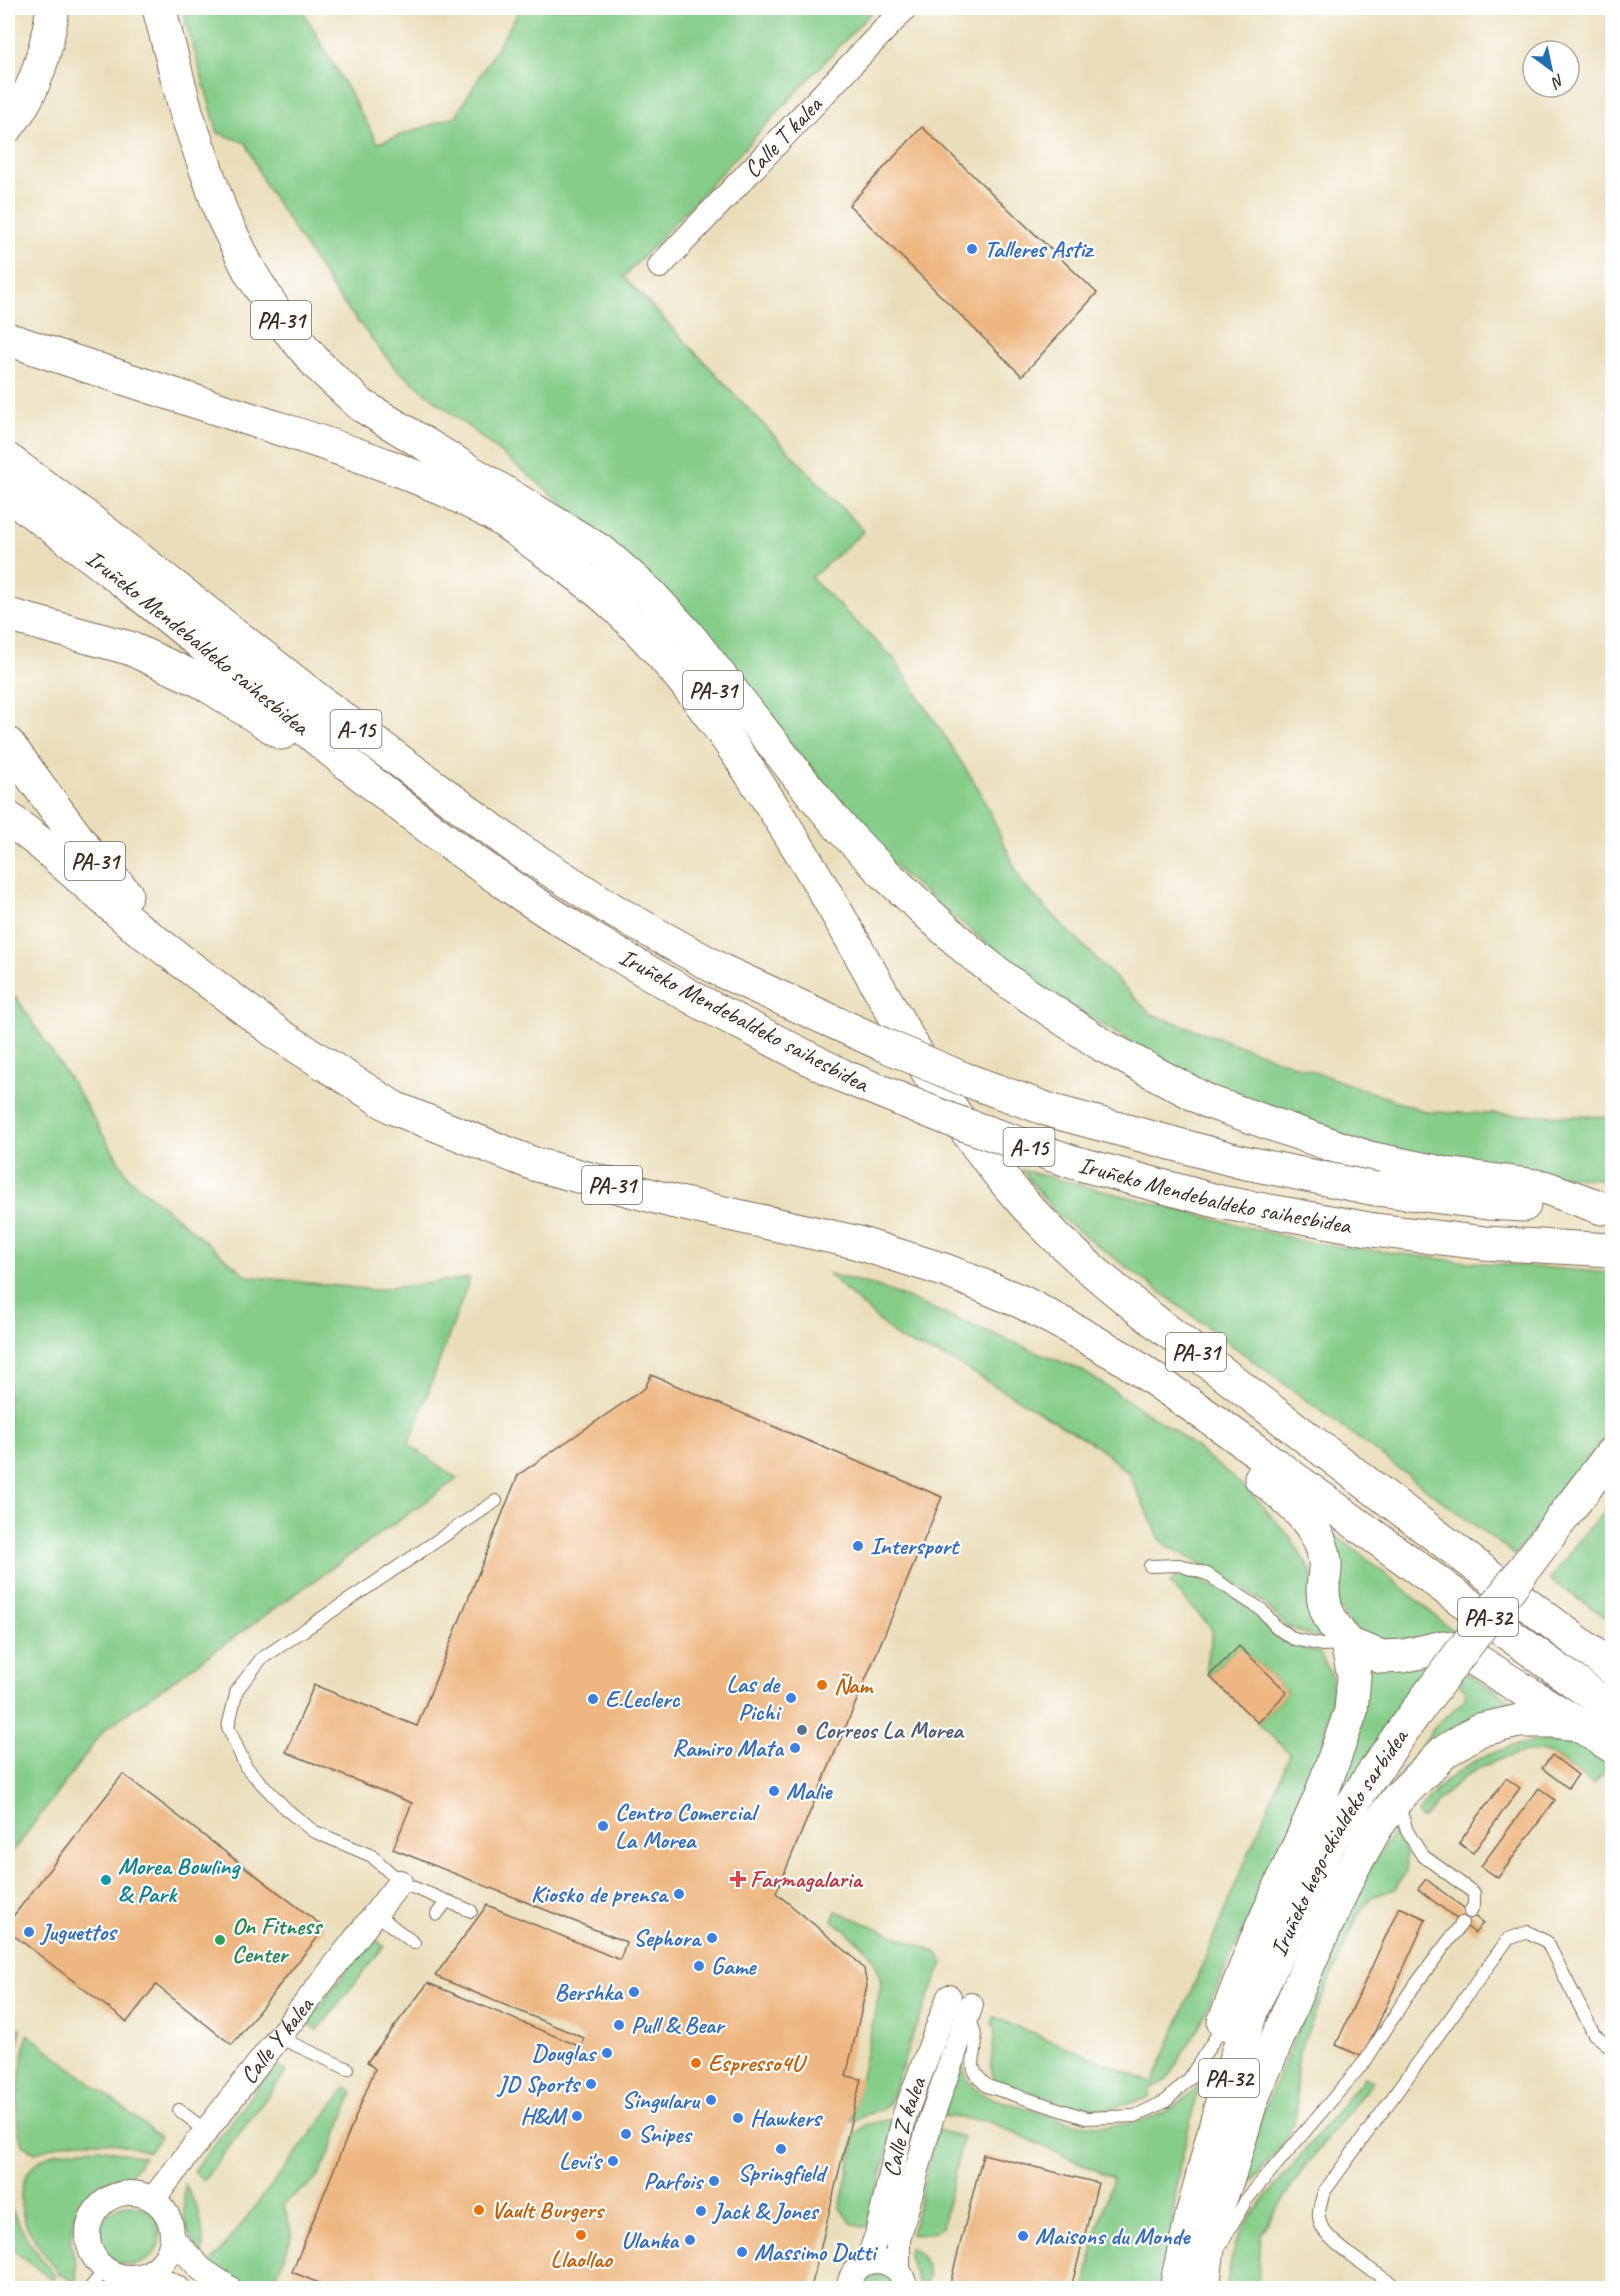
<svg xmlns="http://www.w3.org/2000/svg" width="1620" height="2296" font-family="Caveat,sans-serif">
<style>
.green{fill:#85cd89;stroke:#607c54;stroke-width:1.5}
.building{fill:#eeb781}
.lines{fill:none;stroke-linecap:round;stroke-linejoin:round}
.lane-casing{stroke:#786955;stroke-width:14}
.street-casing{stroke:#786955;stroke-width:26}
.secondary-casing{stroke:#786955;stroke-width:35}
.highway-casing{stroke:#786955;stroke-width:35}
.lane{stroke:#fff;stroke-width:12}
.street{stroke:#fff;stroke-width:24}
.secondary{stroke:#fff;stroke-width:33}
.highway{stroke:#fff;stroke-width:33}
.highway-bridge-casing{stroke:#786955;stroke-width:35;stroke-linecap:butt}
.highway-bridge{stroke:#fff;stroke-width:33}
.shop-dot{fill:#3f7fe0;stroke:#fff;stroke-width:2}
.food-dot{fill:#e8710a;stroke:#fff;stroke-width:2}
.service-dot{fill:#5c6f8a;stroke:#fff;stroke-width:2}
.health-dot{fill:#e0444e;stroke:#fff;stroke-width:2}
.culture-dot{fill:#0f9aa8;stroke:#fff;stroke-width:2}
.leisure-dot{fill:#2e9e5b;stroke:#fff;stroke-width:2}
.labels{text-anchor:middle;stroke-width:4.5;stroke-linejoin:round;paint-order:stroke}
.shield{fill:#fff;stroke:#766a62;stroke-width:1.5}
.shield-label{font-size:22px;font-weight:bold;fill:#3b2a1e}
.street-label{font-size:24px;fill:#3b2a1e;stroke:#fff}
.shop-label{font-size:24px;font-weight:bold;fill:#366cbe;stroke:#fff;text-anchor:start}
.food-label{font-size:24px;font-weight:bold;fill:#c56008;stroke:#fff;text-anchor:start}
.service-label{font-size:24px;font-weight:bold;fill:#4e5e75;stroke:#fff;text-anchor:start}
.culture-label{font-size:24px;font-weight:bold;fill:#0d838f;stroke:#fff;text-anchor:start}
.health-label{font-size:24px;font-weight:bold;fill:#be3a42;stroke:#fff;text-anchor:start}
.leisure-label{font-size:24px;font-weight:bold;fill:#27864d;stroke:#fff;text-anchor:start}
</style>
<rect width="100%" height="100%" fill="#fff"/>
<filter id="ink" filterUnits="userSpaceOnUse"><feTurbulence type="fractalNoise" baseFrequency=".0167" numOctaves="2"/><feDisplacementMap in="SourceGraphic" scale="12" xChannelSelector="R" yChannelSelector="G"/><feConvolveMatrix kernelMatrix="1 2 1 2 8 2 1 2 1" color-interpolation-filters="sRGB"/></filter>
<filter id="wash" filterUnits="userSpaceOnUse"><feTurbulence type="fractalNoise" baseFrequency=".008" numOctaves="4" result="noise"/><feDisplacementMap in="SourceGraphic" scale="24" xChannelSelector="R" yChannelSelector="G"/><feGaussianBlur stdDeviation="1.35" result="paint"/><feColorMatrix in="noise" values="0 0 0 0 0 0 0 0 0 0 0 0 0 0 0 0 0 1.4 0 .05"/><feComposite in="paint" operator="in"/></filter>
<g filter="url(#wash)">
<rect width="100%" height="100%" fill="#eadeba"/>
<g class="green">
<polygon points="182,8 301,8 378,143 456,116 521,8 875,8 624,277 864,531 811,578 895,660 980,791 1023,885 1151,1014 1427,1112 1612,1117 1612,1180 1471,1169 1315,1130 1187,1075 1045,991 903,875 630,557 394,367 336,294 265,185 246,143 218,133"/>
<polygon points="16,997 77,1091 129,1178 247,1276 374,1290 470,1278 409,1444 457,1479 105,1729 8,1858 8,1006"/>
<polygon points="1022,1170 1306,1242 1458,1261 1612,1273 1612,1430 1586,1459 1515,1555 1058,1216"/>
<polygon points="828,1274 877,1286 1081,1370 1175,1431 1248,1490 1289,1536 1311,1571 1322,1627 1321,1639 1287,1627 1264,1603 1224,1577 1166,1545 1160,1539 1128,1473 1097,1446 955,1362 900,1340"/>
<polygon points="1612,1504 1612,1621 1550,1580 1586,1531"/>
<polygon points="1332,1533 1369,1560 1459,1636 1373,1642 1356,1632 1338,1605"/>
<path d="M1177,1576C1201,1575 1231,1594 1249,1609C1259,1617 1267,1628 1276,1636C1290,1646 1305,1648 1320,1653L1332,1677V1694L1322,1747L1300,1805L1199,2027L1167,2080L1150,2089L1149,2098L1107,2109L1069,2105L993,2080L991,2063L995,2031L992,2023L994,2017L1153,2083L1290,1754L1258,1723L1287,1692L1239,1646L1209,1676C1200,1658 1215,1647 1212,1630C1211,1626 1176,1591 1170,1583Z"/>
<polygon points="1431,1653 1526,1708 1374,1810 1434,1728 1465,1699 1466,1690 1450,1675 1302,1857 1357,1657"/>
<path d="M1538,1741L1580,1744L1612,1761L1594,1785C1578,1775 1562,1757 1543,1752C1532,1749 1522,1752 1511,1756C1470,1767 1452,1785 1425,1817L1420,1819L1418,1814C1444,1771 1491,1748 1538,1741Z"/>
<polygon points="1396,1829 1406,1855 1407,1870 1395,1889 1372,1897 1359,1913 1299,2052 1296,2076 1297,2107 1294,2123 1282,2146 1252,2181 1247,2180 1246,2176 1260,2120 1340,1928 1370,1868"/>
<path d="M836,1911L938,1953L943,1963L914,2031L889,2105L851,2122L881,1985C878,1951 856,1941 832,1920Z"/>
<polygon points="373,1937 384,1946 318,2030 307,2022"/>
<polygon points="8,2018 21,2029 16,2057 12,2115 8,2136"/>
<path d="M28,2034L160,2137L149,2152C127,2145 103,2139 79,2141C64,2142 49,2149 34,2152L22,2145C12,2113 20,2066 28,2034Z"/>
<path d="M960,2060C963,2069 967,2082 974,2088C988,2099 1009,2103 1026,2108C1040,2113 1055,2119 1069,2122C1115,2132 1169,2122 1199,2084L1179,2169L1164,2288H1085L1094,2241L1113,2178L988,2121L942,2116Z"/>
<polygon points="275,2064 286,2072 204,2180 193,2172"/>
<polygon points="1365,2077 1373,2081 1304,2168 1261,2234 1258,2288 1226,2288 1234,2246 1249,2218"/>
<path d="M347,2087L353,2092C345,2112 326,2170 313,2182C303,2192 292,2193 284,2205L292,2236L277,2275L297,2288H243L210,2265Z"/>
<polygon points="887,2120 896,2120 867,2227 851,2223 840,2208 856,2134 865,2125"/>
<path d="M937,2130L963,2137L942,2227C931,2235 924,2235 911,2234Z"/>
<path d="M99,2148L144,2157L129,2177C96,2177 77,2198 72,2229C71,2233 70,2238 71,2243C74,2259 79,2268 75,2284L63,2275H60C48,2259 34,2242 26,2224C16,2199 19,2173 44,2158C60,2149 81,2149 99,2148Z"/>
<path d="M185,2184C199,2210 206,2227 202,2256C183,2231 182,2214 185,2184Z"/>
<polygon points="8,2203 29,2242 55,2276 52,2280 8,2246"/>
<circle cx="130" cy="2235" r="30"/>
<path d="M908,2247C925,2254 936,2274 921,2288L908,2256Z"/>
<polygon points="872,2271 888,2274 895,2288 859,2288 865,2275"/>
</g>
<g id="blocks">
<g class="building">
<polygon points="922,127 1097,293 1022,376 849,205"/>
<polygon points="651,1375 942,1497 776,1893 852,1956 864,1969 867,1986 846,2076 861,2079 811,2288 331,2288 292,2272 375,2069 367,2062 428,1983 581,2047 584,2038 435,1976 487,1905 620,1960 626,1942 393,1849 412,1803 286,1752 314,1685 417,1726 518,1475 645,1388"/>
<polygon points="1239,1646 1287,1692 1258,1723 1209,1676"/>
<polygon points="1552,1755 1578,1775 1568,1788 1542,1768"/>
<polygon points="123,1774 325,1928 232,2045 156,1985 127,2022 8,1931 8,1923"/>
<polygon points="1506,1778 1520,1788 1473,1853 1459,1843"/>
<polygon points="1539,1788 1555,1800 1498,1878 1481,1866"/>
<polygon points="1426,1879 1483,1923 1475,1933 1418,1889"/>
<polygon points="1399,1907 1426,1919 1363,2057 1336,2045"/>
<polygon points="983,2154 1098,2183 1071,2288 949,2288"/>
</g>
</g>
</g>
<g filter="url(#ink)">
<use href="#blocks" fill-opacity="0" stroke="#786955" stroke-width="1.5"/>
<g class="lines">
<g class="lane-casing">
<g id="lane">
<polyline points="1150,1566 1179,1565 1207,1574 1262,1610 1277,1628 1294,1639 1322,1645 1344,1644"/>
<polyline points="1398,1803 1407,1831 1422,1855 1474,1893 1474,1905 1470,1912"/>
<polyline points="471,1911 400,1882 372,1856 313,1831 286,1809 246,1767 228,1727 237,1690 261,1659 496,1501"/>
<polyline points="375,1913 414,1943"/>
<polyline points="437,1914 446,1902"/>
<path d="M969,2016C971,2023 974,2029 975,2036C979,2061 962,2063 987,2086L1086,2118L1135,2116L1166,2101L1189,2079L1224,2024"/>
<polyline points="278,2037 348,2069"/>
<polyline points="179,2110 206,2131"/>
<polyline points="1219,2248 1246,2200 1366,2060 1409,1993 1462,1923"/>
<polyline points="90,2288 105,2270"/>
<path d="M1398,2288C1379,2275 1329,2244 1321,2225C1316,2214 1321,2202 1324,2192L1508,1939L1528,1932L1547,1942L1594,2034L1612,2048"/>
</g>
</g>
<g class="street-casing">
<g id="street">
<path id="s1" d="M660,266L905,8"/>
<circle cx="130" cy="2235" r="42"/>
<path id="s2" d="M153,2199L400,1882"/>
<polyline points="173,2239 201,2269 229,2288"/>
<path id="s3" d="M867,2262L877,2235L905,2114L949,1997"/>
<polyline points="898,2270 898,2239 931,2119 971,2005"/>
<polyline points="148,2274 178,2288"/>
<path d="M849,2288C851,2252 902,2253 905,2288"/>
</g>
</g>
<g class="secondary-casing">
<g id="secondary">
<polyline points="1347,1644 1382,1657 1403,1656 1443,1647 1460,1650 1612,1746"/>
<polyline points="1224,2023 1255,1943 1320,1798 1351,1711 1354,1676 1347,1644"/>
<polyline points="1211,2225 1231,2169 1251,2101 1310,1961 1352,1869 1377,1826 1397,1799 1444,1752 1479,1730 1519,1721 1553,1721 1578,1724"/>
</g>
</g>
<g class="highway-casing">
<g id="highway">
<polyline points="159,8 187,115 222,215 249,270 281,321 318,365 361,405 602,552 649,593 687,634 802,781 839,826 882,871 969,951 1013,985 1104,1046 1209,1102 1369,1158 1446,1174 1544,1187 1602,1208"/>
<path d="M8,126C36,92 46,51 53,8"/>
<path d="M8,339C89,367 171,394 253,420C335,447 419,472 494,515C509,524 523,535 538,546C564,564 591,584 614,605C685,672 740,754 791,836C868,957 925,1092 1021,1200C1085,1273 1166,1329 1242,1388C1365,1483 1489,1575 1612,1668"/>
<polyline points="8,460 83,515 323,704 518,849 616,912 722,971"/>
<path id="s4" d="M8,495C182,617 336,766 511,887C573,930 639,967 704,1004"/>
<polyline points="8,615 129,648 201,681 282,733"/>
<polyline points="8,744 89,854 126,894"/>
<polyline points="8,818 44,846 135,926 281,1036 394,1108 534,1164 675,1202 855,1242 947,1271 1022,1302 1065,1325 1123,1358 1226,1429 1612,1709"/>
<polyline points="1376,1189 1488,1203 1524,1205"/>
<polyline points="1374,1230 1484,1243 1612,1250"/>
<path d="M1261,1478C1288,1500 1322,1525 1325,1562C1326,1571 1323,1580 1323,1590C1323,1612 1335,1627 1347,1644"/>
<polyline points="1566,1513 1612,1453"/>
<path id="s5" d="M1177,2288L1178,2277L1192,2216L1224,2094L1253,2006L1327,1846L1362,1789L1410,1720"/>
<polyline points="1203,2288 1213,2207"/>
</g>
</g>
<use href="#lane" class="lane"/>
<use href="#street" class="street"/>
<use href="#secondary" class="secondary"/>
<use href="#highway" class="highway"/>
<g class="highway-bridge-casing">
<g id="highway-bridge">
<polyline points="722,971 882,1044 964,1079 1052,1111 1242,1162 1376,1189"/>
<path id="s6" d="M704,1004L843,1076L951,1120L1073,1162L1220,1202L1374,1230"/>
<polyline points="1410,1720 1566,1513"/>
</g>
</g>
<use href="#highway-bridge" class="highway-bridge"/>
</g>
</g>
<g class="shop-dot">
<circle cx="972" cy="249" r="6"/>
<circle cx="858" cy="1546" r="6"/>
<circle cx="791" cy="1698" r="6"/>
<circle cx="593" cy="1699" r="6"/>
<circle cx="795" cy="1748" r="6"/>
<circle cx="774" cy="1791" r="6"/>
<circle cx="603" cy="1826" r="6"/>
<circle cx="679" cy="1894" r="6"/>
<circle cx="29" cy="1932" r="6"/>
<circle cx="712" cy="1938" r="6"/>
<circle cx="699" cy="1966" r="6"/>
<circle cx="634" cy="1992" r="6"/>
<circle cx="619" cy="2025" r="6"/>
<circle cx="607" cy="2053" r="6"/>
<circle cx="591" cy="2084" r="6"/>
<circle cx="711" cy="2100" r="6"/>
<circle cx="577" cy="2116" r="6"/>
<circle cx="738" cy="2118" r="6"/>
<circle cx="626" cy="2134" r="6"/>
<circle cx="781" cy="2149" r="6"/>
<circle cx="613" cy="2161" r="6"/>
<circle cx="714" cy="2181" r="6"/>
<circle cx="701" cy="2211" r="6"/>
<circle cx="1023" cy="2236" r="6"/>
<circle cx="690" cy="2240" r="6"/>
<circle cx="742" cy="2252" r="6"/>
</g>
<g class="food-dot">
<circle cx="822" cy="1685" r="6"/>
<circle cx="696" cy="2063" r="6"/>
<circle cx="479" cy="2210" r="6"/>
<circle cx="581" cy="2235" r="6"/>
</g>
<circle class="service-dot" cx="802" cy="1730" r="6"/>
<path class="health-dot" d="M735 1870h6v6h6v6h-6v6h-6v-6h-6v-6h6z"/>
<circle class="culture-dot" cx="106" cy="1880" r="6"/>
<circle class="leisure-dot" cx="220" cy="1940" r="6"/>
<g class="labels">
<g class="shield">
<rect x="251" y="301" width="60" height="38" rx="4.5"/>
<rect x="683" y="671" width="60" height="38" rx="4.5"/>
<rect x="330.5" y="710" width="51" height="38" rx="4.5"/>
<rect x="65" y="842" width="60" height="38" rx="4.5"/>
<rect x="1003.5" y="1128" width="51" height="38" rx="4.5"/>
<rect x="582" y="1166" width="60" height="38" rx="4.5"/>
<rect x="1166" y="1333" width="60" height="38" rx="4.5"/>
<rect x="1458" y="1598" width="60" height="38" rx="4.5"/>
<rect x="1199" y="2059" width="60" height="38" rx="4.5"/>
</g>
<g class="shield-label">
<text x="281" y="328">PA-31</text>
<text x="713" y="698">PA-31</text>
<text x="356" y="737">A-15</text>
<text x="95" y="869">PA-31</text>
<text x="1029" y="1155">A-15</text>
<text x="612" y="1193">PA-31</text>
<text x="1196" y="1360">PA-31</text>
<text x="1488" y="1625">PA-32</text>
<text x="1229" y="2086">PA-32</text>
</g>
<g class="street-label">
<text dy="8" stroke="none"><textPath href="#s1" startOffset="178">Calle T kalea</textPath></text>
<text dy="8" stroke="none"><textPath href="#s4" startOffset="240">Iruñeko Mendebaldeko saihesbidea</textPath></text>
<text transform="translate(744 1020) rotate(28)" y="8">Iruñeko Mendebaldeko saihesbidea</text>
<text dy="8" stroke="none"><textPath href="#s6" startOffset="548">Iruñeko Mendebaldeko saihesbidea</textPath></text>
<text dy="8" stroke="none"><textPath href="#s5" startOffset="477">Iruñeko hego-ekialdeko sarbidea</textPath></text>
<text dy="8" stroke="none"><textPath href="#s2" startOffset="201">Calle Y kalea</textPath></text>
<text dy="8" stroke="none"><textPath href="#s3" startOffset="140">Calle Z kalea</textPath></text>
</g>
<g class="shop-label">
<text x="984" y="257">Talleres Astiz</text>
<text x="870" y="1554">Intersport</text>
<text x="779" y="1692" text-anchor="end">Las de<tspan x="779" dy="28">Pichi</tspan></text>
<text x="605" y="1707">E.Leclerc</text>
<text x="783" y="1756" text-anchor="end">Ramiro Mata</text>
<text x="786" y="1799">Malie</text>
<text x="615" y="1820">Centro Comercial<tspan x="615" dy="28">La Morea</tspan></text>
<text x="667" y="1902" text-anchor="end">Kiosko de prensa</text>
<text x="41" y="1940">Juguettos</text>
<text x="700" y="1946" text-anchor="end">Sephora</text>
<text x="711" y="1974">Game</text>
<text x="622" y="2000" text-anchor="end">Bershka</text>
<text x="631" y="2033">Pull &amp; Bear</text>
<text x="595" y="2061" text-anchor="end">Douglas</text>
<text x="579" y="2092" text-anchor="end">JD Sports</text>
<text x="699" y="2108" text-anchor="end">Singularu</text>
<text x="565" y="2124" text-anchor="end">H&amp;M</text>
<text x="750" y="2126">Hawkers</text>
<text x="638" y="2142">Snipes</text>
<text x="601" y="2169" text-anchor="end">Levi's</text>
<text x="781" y="2181" text-anchor="middle">Springfield</text>
<text x="702" y="2189" text-anchor="end">Parfois</text>
<text x="713" y="2219">Jack &amp; Jones</text>
<text x="1035" y="2244">Maisons du Monde</text>
<text x="678" y="2248" text-anchor="end">Ulanka</text>
<text x="754" y="2260">Massimo Dutti</text>
</g>
<g class="food-label">
<text x="834" y="1693">Ñam</text>
<text x="708" y="2071">Espresso4U</text>
<text x="491" y="2218">Vault Burgers</text>
<text x="581" y="2267" text-anchor="middle">Llaollao</text>
</g>
<g class="service-label">
<text x="814" y="1738">Correos La Morea</text>
</g>
<g class="culture-label">
<text x="118" y="1874">Morea Bowling<tspan x="118" dy="28">&amp; Park</tspan></text>
</g>
<g class="health-label">
<text x="750" y="1887">Farmagalaria</text>
</g>
<g class="leisure-label">
<text x="232" y="1934">On Fitness<tspan x="232" dy="28">Center</tspan></text>
</g>
</g>
<rect width="1620" height="2296" fill="none" stroke="#fff" stroke-width="30"/>
<g transform="translate(1551 69) rotate(147)"><circle r="28" fill="#ffffff" stroke="#b1aaa5" stroke-width="1.5"/>
<path d="M0-4.5L10 22L0 15L-10 22Z" fill="#1f6fb2"/>
<text y="-9" font-size="16" font-weight="bold" text-anchor="middle" fill="#3b2a1e">N</text>
</g>
</svg>
